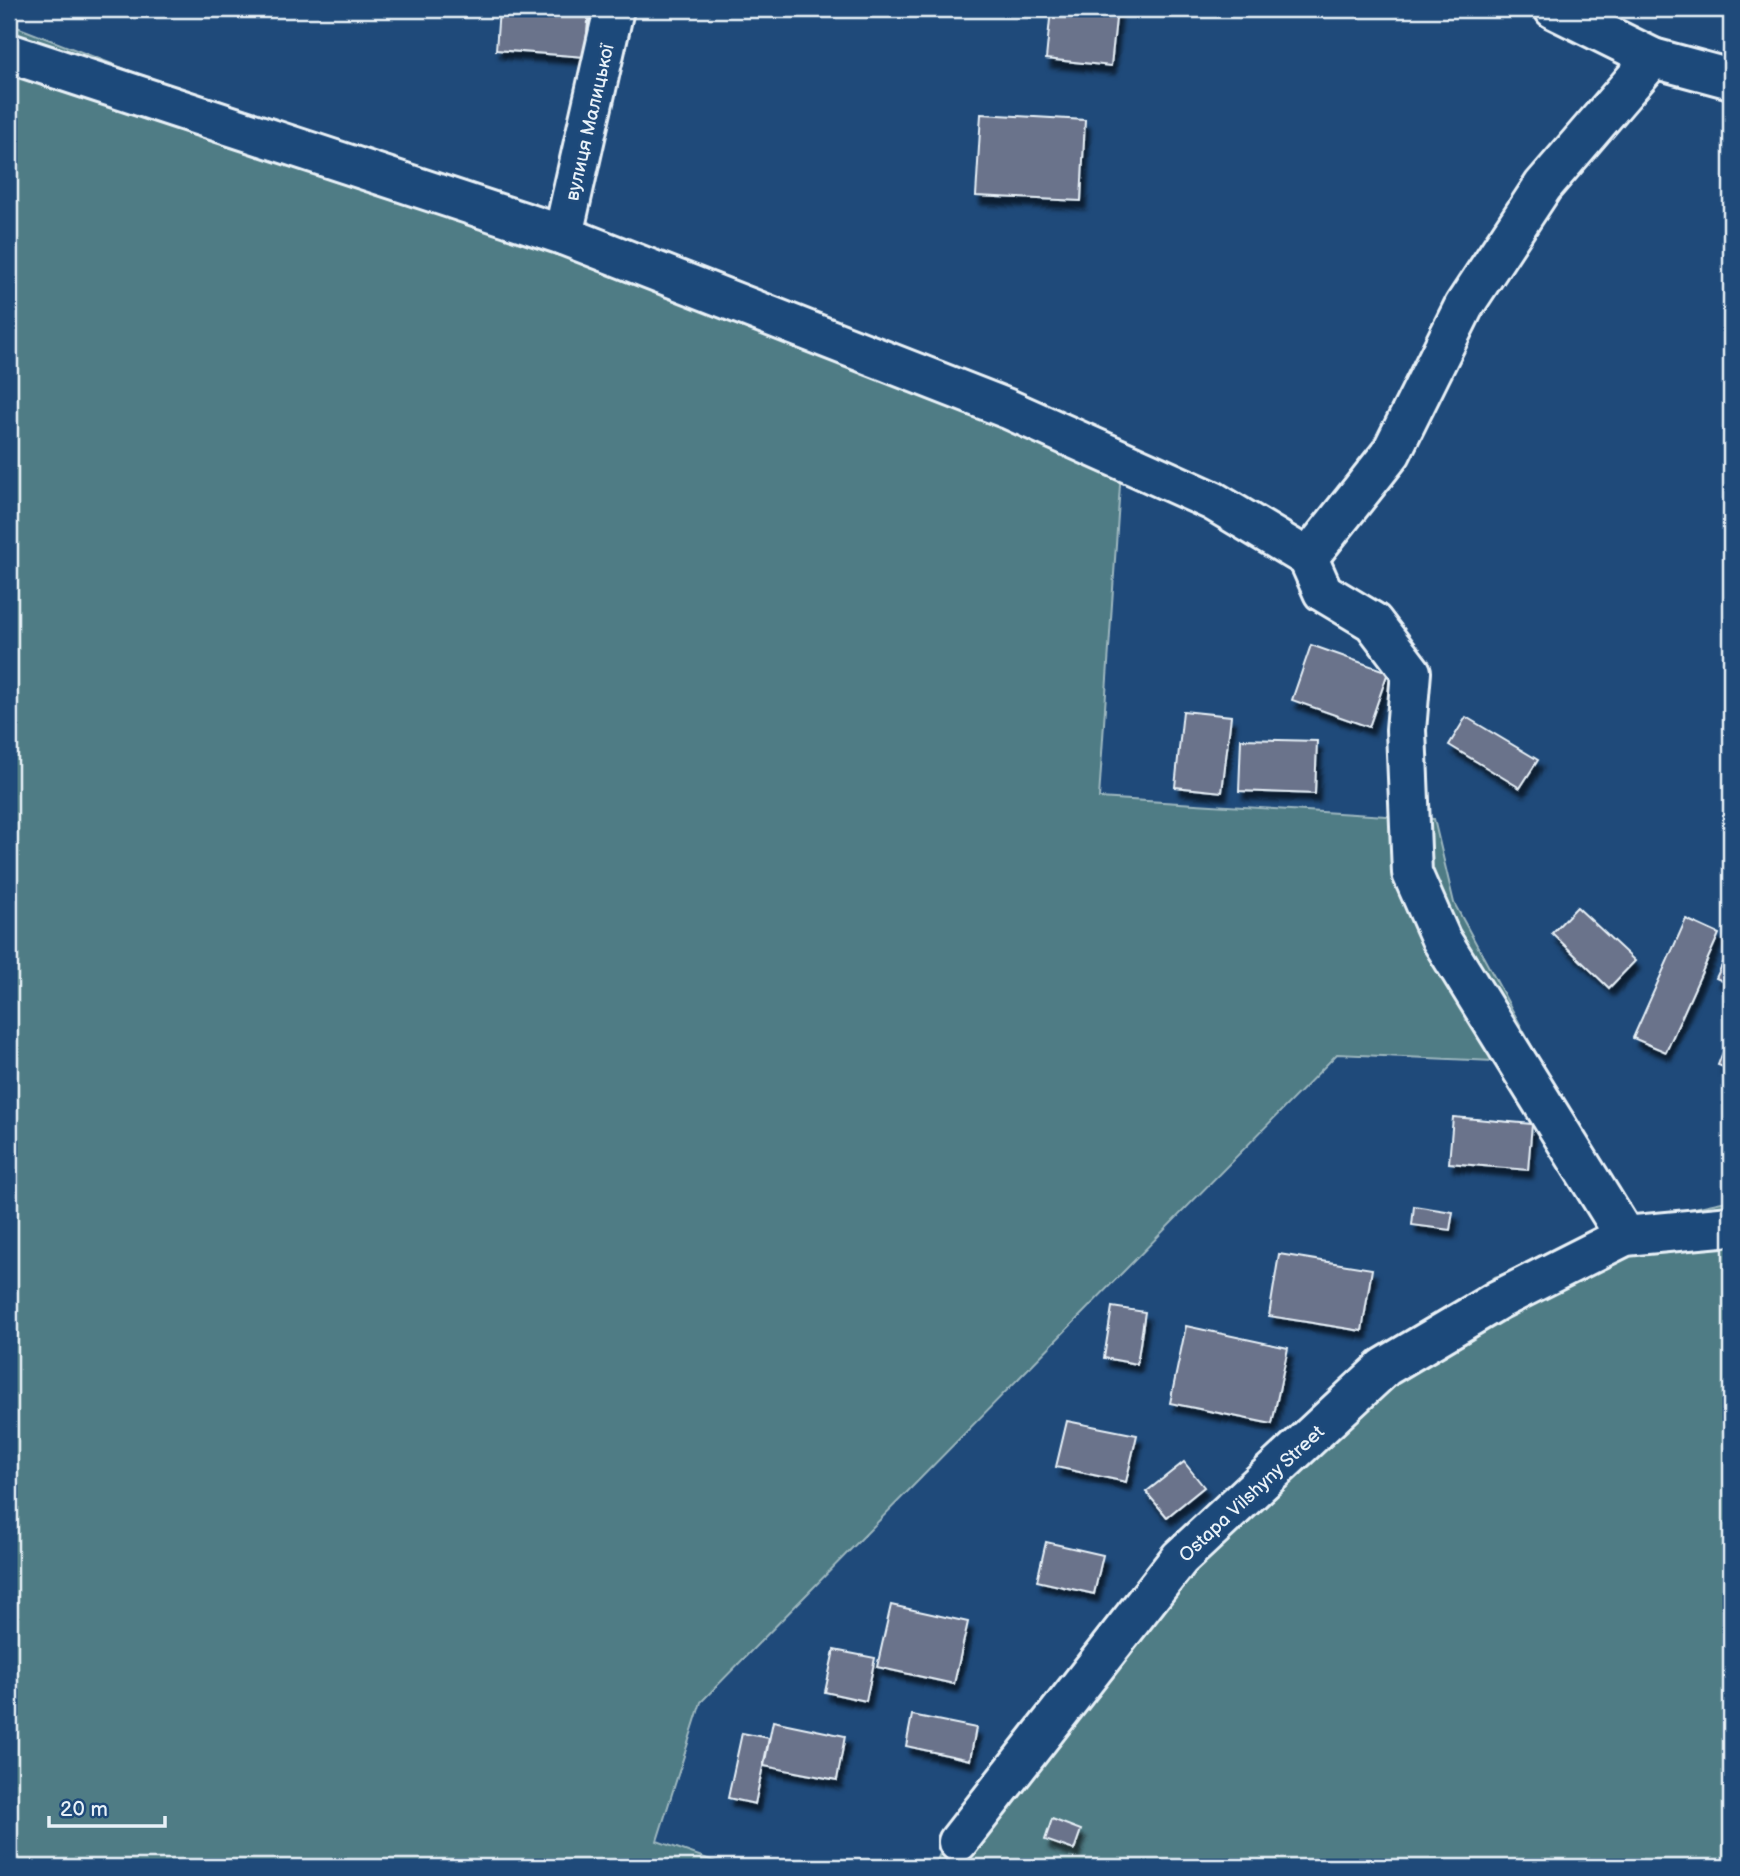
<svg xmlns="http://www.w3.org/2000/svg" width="1740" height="1876" font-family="'Balsamiq Sans',sans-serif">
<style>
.green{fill:#4f7c85;stroke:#9cb6be;stroke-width:2}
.building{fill:#6a738b;stroke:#e8f1f8;stroke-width:2;filter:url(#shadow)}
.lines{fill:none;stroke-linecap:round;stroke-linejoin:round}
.minor-casing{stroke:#e8f1f8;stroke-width:44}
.minor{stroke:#1f4a7a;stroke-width:38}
.labels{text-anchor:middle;stroke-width:6;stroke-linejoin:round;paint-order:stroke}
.street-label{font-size:19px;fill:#e8f1f8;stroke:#1f4a7a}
</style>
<defs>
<filter id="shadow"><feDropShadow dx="4.5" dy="8" stdDeviation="2" flood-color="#0009"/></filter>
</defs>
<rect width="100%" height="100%" fill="#1f4a7a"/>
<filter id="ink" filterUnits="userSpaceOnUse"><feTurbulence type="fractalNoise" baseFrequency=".0143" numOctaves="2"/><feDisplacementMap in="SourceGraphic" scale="14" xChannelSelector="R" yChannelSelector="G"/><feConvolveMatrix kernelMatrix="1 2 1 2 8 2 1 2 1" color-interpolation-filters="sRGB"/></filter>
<g filter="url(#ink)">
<g class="green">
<polygon points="9,24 1122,455 1099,798 1434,819 1454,903 1541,1063 1337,1054 701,1702 657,1841 730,1867 9,1867"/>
<polygon points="1731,1200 1731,1867 934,1867 948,1835 1278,1444 1495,1277 1690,1209"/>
</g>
<g class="building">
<polygon points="499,9 589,9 585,57 496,50"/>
<polygon points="1051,9 1117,9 1111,66 1046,59"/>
<polygon points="981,114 1085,120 1081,201 976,196"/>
<polygon points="1311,645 1388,672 1369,727 1292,700"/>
<polygon points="1183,711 1231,716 1222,792 1175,787"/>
<polygon points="1466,717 1538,760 1520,788 1449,745"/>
<polygon points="1241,739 1317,741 1315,794 1239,791"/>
<polygon points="1577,907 1635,961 1609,988 1552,933"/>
<polygon points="1686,919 1719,934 1666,1052 1633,1038"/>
<polygon points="1731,946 1731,985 1716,978"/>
<polygon points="1731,1031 1731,1070 1718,1065"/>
<polygon points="1453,1117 1532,1124 1528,1170 1449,1163"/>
<polygon points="1414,1206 1453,1212 1450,1230 1412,1225"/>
<polygon points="1279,1254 1372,1269 1362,1331 1269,1316"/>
<polygon points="1112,1307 1145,1312 1137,1364 1104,1358"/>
<polygon points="1186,1326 1288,1348 1272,1424 1170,1403"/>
<polygon points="1067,1421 1137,1435 1126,1482 1056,1467"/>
<polygon points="1184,1462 1204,1487 1167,1517 1146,1492"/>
<polygon points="1046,1542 1103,1555 1094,1594 1037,1581"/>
<polygon points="891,1605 968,1622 954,1684 877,1667"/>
<polygon points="834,1650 875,1658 866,1701 825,1692"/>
<polygon points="912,1715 976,1728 970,1760 906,1746"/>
<polygon points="773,1721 845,1736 837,1780 764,1766"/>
<polygon points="742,1733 769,1738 755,1804 728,1798"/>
<polygon points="1052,1819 1081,1830 1074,1850 1045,1840"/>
</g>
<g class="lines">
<g class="minor-casing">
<g id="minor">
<polyline points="1554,9 1653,58 1731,79"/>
<polyline points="9,53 563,235 1008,409 1213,501 1308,558"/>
<polyline points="563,235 614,9"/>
<polyline points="1308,558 1323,592 1373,622 1411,672 1406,730 1412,873 1441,939 1625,1236"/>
<polyline points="1308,558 1391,453 1464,306 1543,186 1653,58"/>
<polyline points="958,1842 1180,1558 1385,1367 1498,1300 1625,1236 1731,1226"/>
</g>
</g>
<use href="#minor" class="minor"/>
</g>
</g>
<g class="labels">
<g class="street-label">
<text transform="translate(589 122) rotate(-77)" y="7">вулиця Малицької</text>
<text transform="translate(1251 1493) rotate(-43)" y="7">Ostapa Vilshyny Street</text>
</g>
</g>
<rect width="1740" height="1876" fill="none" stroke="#1f4a7a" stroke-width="35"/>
<rect x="18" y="18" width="1705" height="1841" fill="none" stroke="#e8f1f8" stroke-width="2.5" filter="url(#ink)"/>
<path d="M49 1816v10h116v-10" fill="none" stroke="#e8f1f8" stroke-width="3.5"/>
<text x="60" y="1816" font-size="21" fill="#e8f1f8" stroke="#1f4a7a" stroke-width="5" paint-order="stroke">20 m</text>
</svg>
